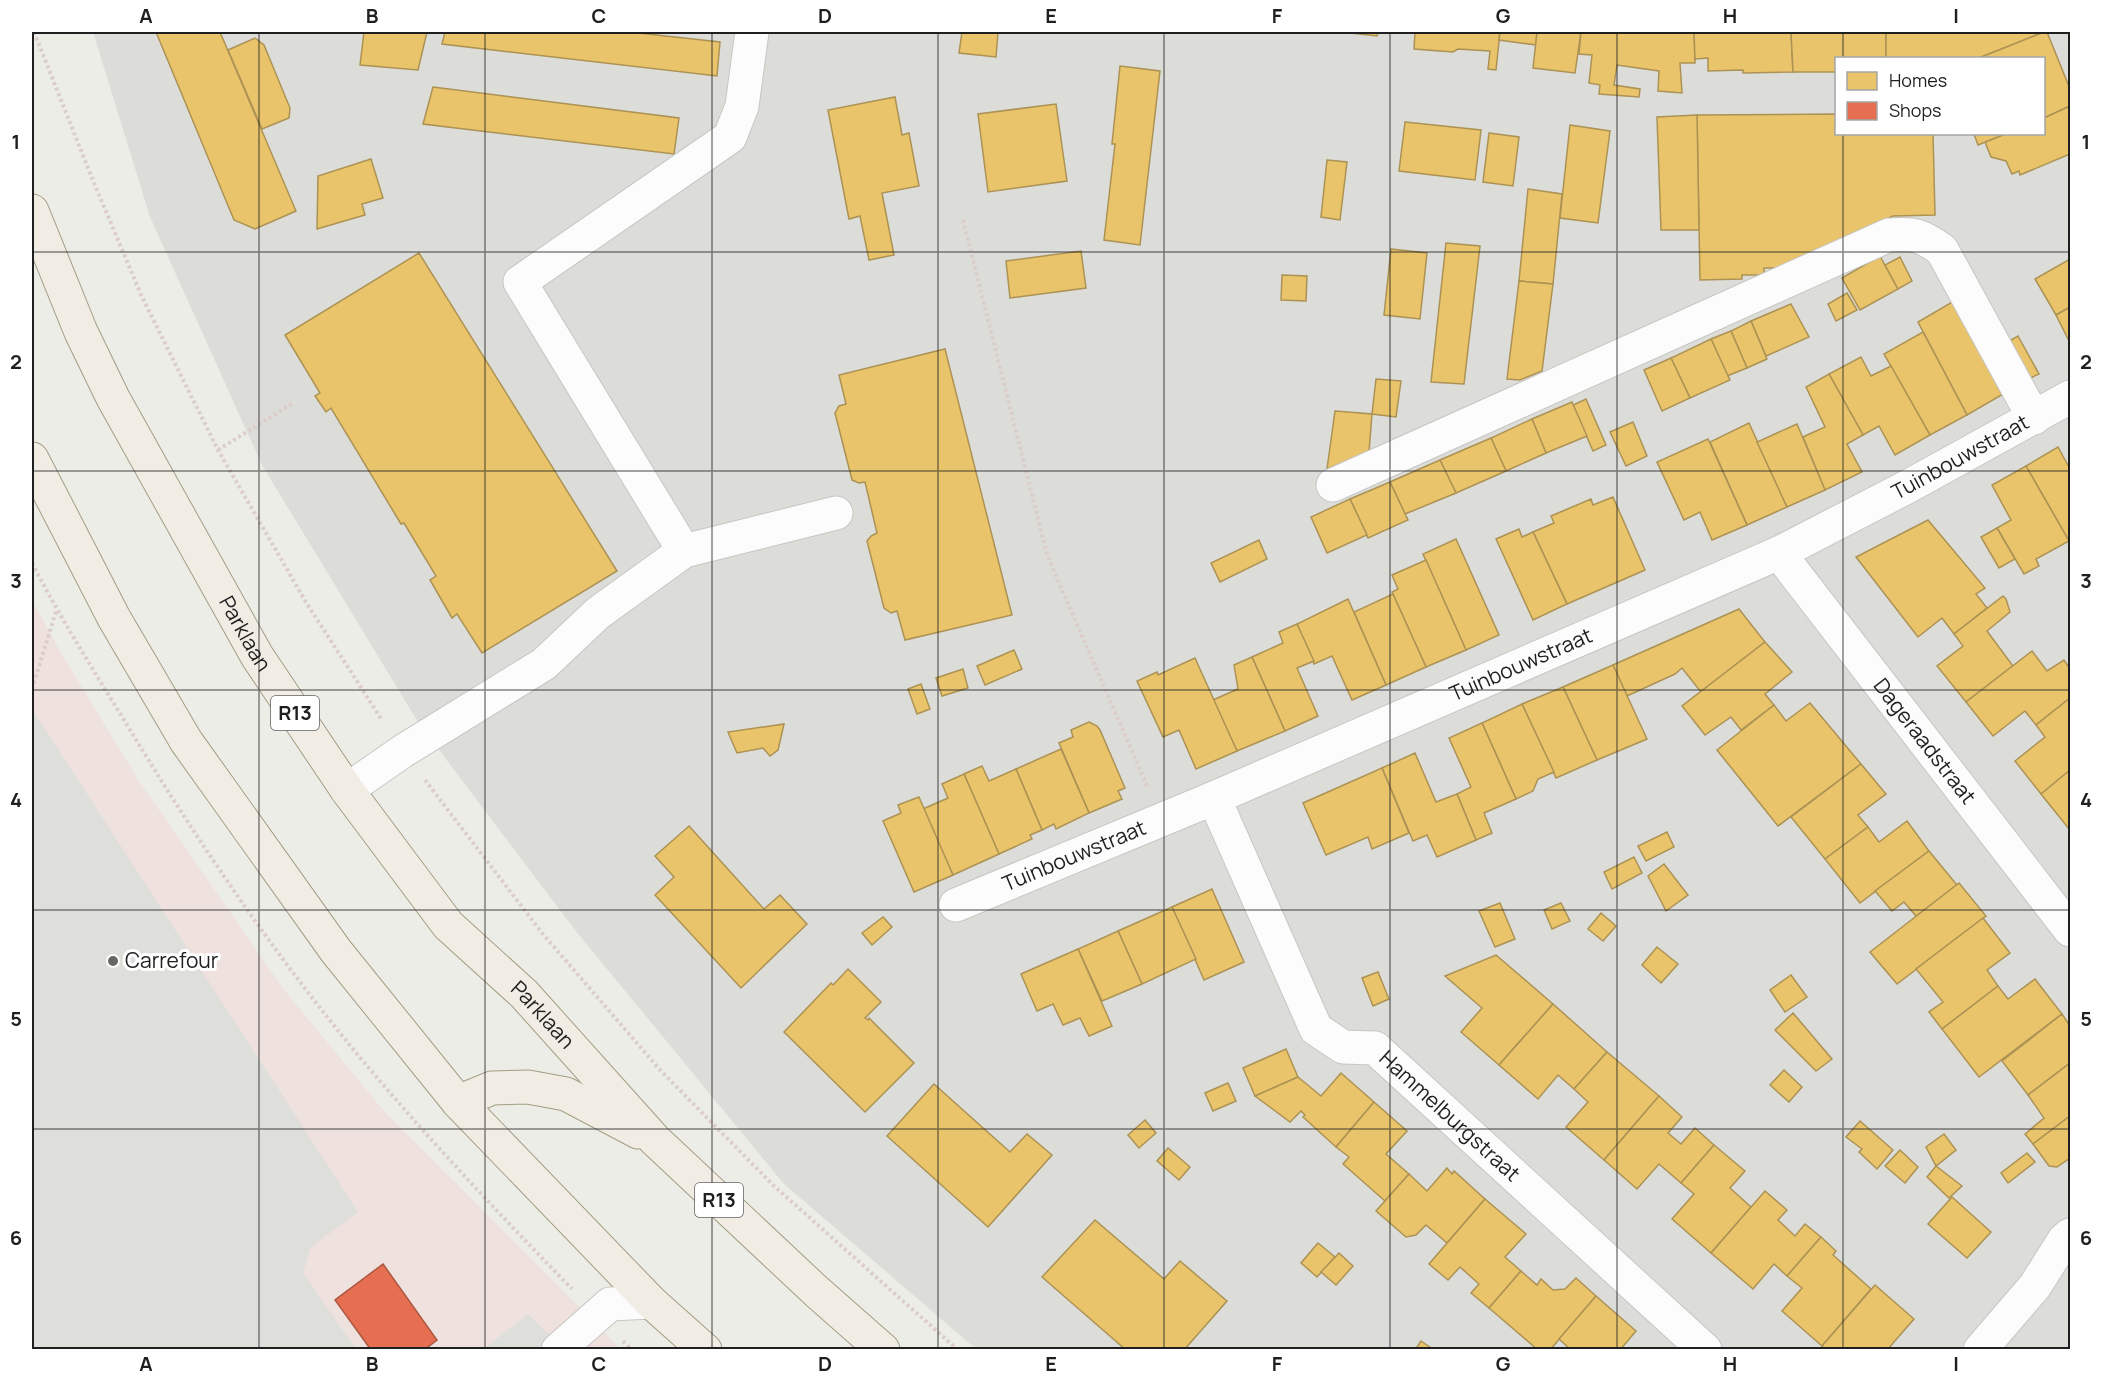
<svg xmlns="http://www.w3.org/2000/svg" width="2102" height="1381" font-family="Manrope,sans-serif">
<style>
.residential{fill:#dcdcd9;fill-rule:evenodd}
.commercial{fill:#efe1dd}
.parking{fill:#dededb}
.homes{fill:#e9c46a;stroke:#ac9254;stroke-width:1.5}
.shops{fill:#e76f51;stroke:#ab5742;stroke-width:1.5}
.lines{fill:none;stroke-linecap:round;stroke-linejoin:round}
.minor-casing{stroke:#c6c6c4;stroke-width:35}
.major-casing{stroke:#a49d84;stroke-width:35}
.path{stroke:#dbceca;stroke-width:4;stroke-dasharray:3 3;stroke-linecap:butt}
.minor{stroke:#fcfcfc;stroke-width:33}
.major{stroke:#f1ede5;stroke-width:33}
.grid{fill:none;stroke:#1f1f1f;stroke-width:1.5;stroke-opacity:0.55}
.poi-dot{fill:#676765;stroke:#fff;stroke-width:2}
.labels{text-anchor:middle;stroke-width:6;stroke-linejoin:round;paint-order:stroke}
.shield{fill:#fff;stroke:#626262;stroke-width:1.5}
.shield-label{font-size:20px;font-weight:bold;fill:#1f1f1f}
.street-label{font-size:21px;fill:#1f1f1f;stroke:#fff}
.poi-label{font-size:21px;fill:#1f1f1f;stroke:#fff;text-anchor:start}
.neatline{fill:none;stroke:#1f1f1f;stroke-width:2}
.grid-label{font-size:20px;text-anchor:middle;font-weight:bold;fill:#1f1f1f}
</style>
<rect width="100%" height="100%" fill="#edede8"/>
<path class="residential" d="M93,32H2070V1349H976L784,1184L575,930L418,722L262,465L150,217ZM1836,58H2044V134H1836Z"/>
<polygon class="commercial" points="32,600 61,653 137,778 285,991 384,1111 621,1349 32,1349"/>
<g class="parking">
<polygon points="32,709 358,1212 311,1247 303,1273 356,1349 32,1349"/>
<polygon points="528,1314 563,1349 482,1350"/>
</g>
<g class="homes">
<polygon points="156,32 220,32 296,211 255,229 234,220"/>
<polygon points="364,32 427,32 418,70 360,65"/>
<polygon points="445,32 629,32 720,42 717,76 442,44"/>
<polygon points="962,32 998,32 996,57 959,53"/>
<polygon points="1341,32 1378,32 1377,36"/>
<polygon points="1415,32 1500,32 1496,70 1488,69 1490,51 1458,49 1453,52 1414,49"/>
<polygon points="1500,32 1537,32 1536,45 1499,40"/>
<polygon points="1537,32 1581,32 1575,73 1533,68"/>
<polygon points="1581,32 1694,32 1695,63 1680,63 1682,93 1658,91 1659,71 1617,65 1614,85 1640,89 1639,97 1599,94 1600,85 1589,83 1592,55 1579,54"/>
<polygon points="1694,32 1791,32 1793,72 1743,73 1743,70 1708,71 1708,58 1695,59"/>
<polygon points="1791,32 1886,32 1886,58 1836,58 1836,72 1793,72"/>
<polygon points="1886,32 2044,32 1979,58 1886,58"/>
<polygon points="2044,32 2047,32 2070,89 2070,106 2044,118 2044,58 1979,58"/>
<polygon points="255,38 264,45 290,108 289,118 262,129 228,50"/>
<polygon points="1120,66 1160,71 1140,245 1104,240 1115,144 1112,144"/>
<polygon points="433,87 679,118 674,154 423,124"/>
<polygon points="895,97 902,135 909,133 919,186 882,193 894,255 869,260 860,216 849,219 828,110"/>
<polygon points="1056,104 1067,181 988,192 978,114"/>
<polygon points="2070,106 2070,154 2020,175 2019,171 2012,174 2006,161 1991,157 1985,142 2005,134 2044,134 2044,118"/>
<polygon points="1836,114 1836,134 1933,134 1935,215 1893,216 1783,266 1783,268 1764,268 1764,275 1742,275 1742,279 1700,280 1697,115"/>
<polygon points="1697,115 1699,230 1661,230 1657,117"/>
<polygon points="1405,122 1481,130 1475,180 1399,171"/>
<polygon points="1570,125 1610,131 1598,223 1560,218"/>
<polygon points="1489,133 1519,137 1513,186 1483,182"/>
<polygon points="1974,134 2005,134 1978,145"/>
<polygon points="371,159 383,198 362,204 365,215 317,229 318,176"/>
<polygon points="1327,160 1347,162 1340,220 1321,217"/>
<polygon points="1528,189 1562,194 1553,284 1519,281"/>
<polygon points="1446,243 1480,246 1464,384 1431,382"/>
<polygon points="1391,249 1427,253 1420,319 1384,315"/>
<polygon points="1081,251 1086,288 1010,298 1006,261"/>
<polygon points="419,253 617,571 482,653 457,614 452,618 430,580 436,576 404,523 401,524 331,408 326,412 315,396 320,393 285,335"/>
<polygon points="1880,256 1898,289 1860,310 1842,278"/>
<polygon points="1900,257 1912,281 1898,289 1885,265"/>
<polygon points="2070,259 2070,307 2056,315 2035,279"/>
<polygon points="1282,275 1307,276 1306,301 1281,300"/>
<polygon points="1519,281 1553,284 1542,371 1520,380 1507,379"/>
<polygon points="1847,293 1857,310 1836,321 1828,304"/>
<polygon points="1954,301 2005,393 1967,415 1918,322"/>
<polygon points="1791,304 1809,337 1766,356 1751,321"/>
<polygon points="2070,307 2070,343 2056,315"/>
<polygon points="1751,321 1767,359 1747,368 1731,331"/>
<polygon points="1731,331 1747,368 1727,376 1711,339"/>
<polygon points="1923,332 1967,415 1930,435 1884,354"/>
<polygon points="2018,336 2039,374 2026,380 2006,343"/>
<polygon points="1711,339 1730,380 1690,398 1671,358"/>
<polygon points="945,349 1012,615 905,640 897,611 891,613 884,608 867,541 871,536 877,533 865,482 859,483 852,480 835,413 839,406 846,404 839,375"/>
<polygon points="1861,357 1871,376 1891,366 1930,435 1895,455 1879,426 1863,435 1829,374"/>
<polygon points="1671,358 1690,398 1662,411 1644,370"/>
<polygon points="1829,374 1863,435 1847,444 1862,472 1825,490 1803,437 1825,427 1806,387"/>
<polygon points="1376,379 1401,381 1396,417 1372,414"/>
<polygon points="1586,399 1606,445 1593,451 1573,405"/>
<polygon points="1572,402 1587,436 1546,453 1532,419"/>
<polygon points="1335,411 1372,414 1369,452 1327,469"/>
<polygon points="1532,419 1546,453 1506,471 1491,438"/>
<polygon points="1633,422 1647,456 1626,466 1610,432"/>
<polygon points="1749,423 1787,507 1747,525 1710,442"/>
<polygon points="1797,424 1825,490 1787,507 1757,442"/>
<polygon points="1491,438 1506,471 1456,493 1440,460"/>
<polygon points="1708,439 1747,525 1712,540 1700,512 1684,520 1657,462"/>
<polygon points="2058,447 2070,469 2069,541 2026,466"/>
<polygon points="1440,460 1456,493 1405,514 1390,482"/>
<polygon points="2026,466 2069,541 2036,559 2039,566 2024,574 1997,528 2011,520 1992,485"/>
<polygon points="1390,482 1408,520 1368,538 1350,499"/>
<polygon points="1613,497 1645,570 1567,604 1533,532 1554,523 1551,516 1591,499 1593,505"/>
<polygon points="1350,499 1367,535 1327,553 1311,517"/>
<polygon points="1928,520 1985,588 1976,594 1987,608 1954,634 1942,618 1918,637 1856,557"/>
<polygon points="1997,528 2015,559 1999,568 1981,537"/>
<polygon points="1519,529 1522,537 1533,532 1567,604 1533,620 1496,539"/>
<polygon points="1456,539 1499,635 1466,650 1423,554"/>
<polygon points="1259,540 1267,559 1220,582 1211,563"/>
<polygon points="1426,560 1466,650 1426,667 1392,592 1398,589 1392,575"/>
<polygon points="1393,594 1426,667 1386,685 1354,612"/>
<polygon points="2003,596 2006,599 2010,612 1987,631 2013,666 1966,702 1937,666 1963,646 1954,634"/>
<polygon points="1348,599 1386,685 1352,700 1332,656 1314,664 1297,624"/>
<polygon points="1739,609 1765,642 1701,692 1682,668 1675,674 1627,696 1613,665"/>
<polygon points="1297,624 1314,661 1297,668 1318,716 1285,731 1252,657 1283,643 1279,632"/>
<polygon points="1765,642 1792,672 1765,694 1774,705 1741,730 1731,717 1705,735 1682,706"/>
<polygon points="1014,650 1022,669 985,685 977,666"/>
<polygon points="2032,651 2047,671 2064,660 2070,669 2070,698 2036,725 2025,711 1993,736 1966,702"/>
<polygon points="1252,657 1285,731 1237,751 1213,700 1238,689 1234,665"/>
<polygon points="1195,658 1237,751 1196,769 1179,730 1163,737 1137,681 1157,672 1158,675"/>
<polygon points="1613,665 1647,739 1597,760 1563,687"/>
<polygon points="963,669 968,688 942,696 936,678"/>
<polygon points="921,684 930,709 917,714 908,689"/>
<polygon points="1563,687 1597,760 1556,778 1522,704"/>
<polygon points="2070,698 2070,770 2041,794 2015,761 2045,737 2036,725"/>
<polygon points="1810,703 1861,764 1778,826 1717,750 1774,705 1786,721"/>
<polygon points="1522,704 1554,772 1538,779 1533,791 1516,799 1482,723"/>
<polygon points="1089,722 1097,726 1100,730 1125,788 1118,791 1122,799 1089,813 1059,743 1073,737 1071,730"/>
<polygon points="1482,723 1516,799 1484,813 1492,833 1476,840 1457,794 1471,787 1449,738"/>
<polygon points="784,724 778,750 770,756 763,748 737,753 728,732"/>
<polygon points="1061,749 1089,813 1056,829 1054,824 1042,830 1016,769"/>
<polygon points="1415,753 1436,802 1457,794 1476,840 1437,857 1427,835 1413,841 1382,768"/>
<polygon points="1861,764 1886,794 1858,815 1868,827 1825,859 1791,817"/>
<polygon points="982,766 989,781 1016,769 1042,830 1030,835 1032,839 999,854 964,774"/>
<polygon points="1382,768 1409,833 1372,849 1368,837 1326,855 1303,803"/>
<polygon points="2070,770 2070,828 2069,829 2041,794"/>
<polygon points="964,774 999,854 953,875 923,809 948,798 942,784"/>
<polygon points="919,797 953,875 914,892 883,821 901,813 898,805"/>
<polygon points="1907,821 1929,851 1860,903 1825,859 1868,827 1879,842"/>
<polygon points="689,826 764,909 780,895 807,924 741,988 655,895 674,877 655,856"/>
<polygon points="1667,832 1674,847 1646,861 1638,846"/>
<polygon points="1929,851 1957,885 1916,916 1904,902 1892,911 1875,891"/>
<polygon points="1634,857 1642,873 1612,889 1604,872"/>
<polygon points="1664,864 1688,895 1666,911 1648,876"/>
<polygon points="1959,883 1986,916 1897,984 1870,952"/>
<polygon points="1212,889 1244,962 1204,980 1172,907"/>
<polygon points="1500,903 1515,939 1495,947 1479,911"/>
<polygon points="1561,903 1570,921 1552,929 1544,910"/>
<polygon points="1172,907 1196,959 1142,984 1118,931"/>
<polygon points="1601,913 1616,926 1603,941 1588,929"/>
<polygon points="883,917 892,927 872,945 862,933"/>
<polygon points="1983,918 2010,953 1987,970 1998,986 1942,1029 1929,1012 1943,1002 1916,969"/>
<polygon points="1118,931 1142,984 1102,1001 1078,949"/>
<polygon points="1657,947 1678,964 1661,983 1642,965"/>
<polygon points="1078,949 1112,1026 1089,1036 1080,1018 1063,1025 1053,1004 1037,1011 1021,974"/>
<polygon points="1496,955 1553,1004 1499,1065 1461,1032 1482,1008 1445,976"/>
<polygon points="848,969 881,1002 865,1018 868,1020 869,1018 914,1063 865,1112 784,1032 831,983 833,985"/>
<polygon points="1378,972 1389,999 1373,1006 1362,978"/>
<polygon points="1791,975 1807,997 1785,1012 1770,990"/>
<polygon points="2035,979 2062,1014 1979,1077 1942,1029 1998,986 2008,999"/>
<polygon points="1553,1004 1607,1052 1574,1089 1558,1075 1538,1099 1499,1065"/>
<polygon points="1793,1013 1832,1059 1816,1071 1775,1030"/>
<polygon points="2062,1014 2070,1026 2070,1063 2028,1095 2002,1061"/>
<polygon points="1286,1049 1298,1077 1255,1096 1243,1068"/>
<polygon points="1607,1052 1659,1096 1604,1160 1566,1127 1588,1102 1574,1089"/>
<polygon points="2070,1063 2070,1116 2033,1144 2025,1134 2044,1118 2028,1095"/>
<polygon points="1784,1070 1802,1087 1789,1102 1770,1085"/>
<polygon points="1341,1073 1374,1102 1336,1147 1303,1117 1305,1115 1301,1111 1290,1122 1255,1096 1298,1077 1321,1096"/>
<polygon points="1228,1083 1236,1101 1213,1111 1205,1093"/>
<polygon points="934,1084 1010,1152 1027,1134 1052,1155 988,1227 887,1136"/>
<polygon points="1659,1096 1682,1117 1668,1133 1681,1144 1695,1128 1714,1145 1681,1183 1659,1164 1637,1189 1604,1160"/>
<polygon points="1374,1102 1407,1131 1386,1154 1409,1174 1385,1201 1343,1164 1349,1157 1336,1147"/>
<polygon points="2070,1116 2070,1158 2057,1167 2049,1166 2033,1144"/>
<polygon points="1145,1120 1156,1133 1139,1148 1128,1135"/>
<polygon points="1860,1121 1893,1150 1877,1169 1859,1152 1862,1149 1846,1137"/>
<polygon points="1944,1134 1956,1150 1936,1166 1926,1147"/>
<polygon points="1714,1145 1745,1171 1730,1188 1751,1207 1711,1253 1672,1219 1694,1194 1681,1183"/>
<polygon points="1168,1148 1190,1167 1179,1180 1157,1161"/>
<polygon points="1900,1150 1918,1167 1905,1183 1885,1166"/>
<polygon points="2027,1153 2035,1162 2008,1183 2001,1173"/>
<polygon points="1936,1166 1962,1186 1949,1198 1927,1177"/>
<polygon points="1447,1168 1452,1174 1454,1171 1485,1199 1447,1243 1426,1225 1416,1235 1406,1237 1376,1211 1409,1174 1427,1191"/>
<polygon points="1765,1191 1787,1210 1778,1220 1795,1236 1805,1224 1821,1237 1787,1276 1774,1264 1753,1289 1711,1253"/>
<polygon points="1952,1197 1991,1232 1967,1258 1928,1224"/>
<polygon points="1485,1199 1526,1234 1505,1257 1521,1271 1489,1308 1471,1293 1479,1284 1460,1267 1448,1280 1429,1264"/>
<polygon points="1095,1220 1164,1279 1180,1261 1227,1301 1184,1350 1126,1350 1042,1277"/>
<polygon points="1821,1237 1836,1251 1833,1255 1871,1289 1822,1346 1782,1311 1802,1288 1787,1276"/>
<polygon points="1318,1243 1335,1257 1317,1277 1301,1263"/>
<polygon points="1339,1253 1353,1266 1336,1285 1321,1272"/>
<polygon points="1521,1271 1537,1285 1541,1279 1553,1290 1565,1289 1576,1278 1596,1296 1550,1350 1538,1350 1489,1308"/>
<polygon points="1875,1285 1914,1319 1887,1350 1826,1350 1822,1346"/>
<polygon points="1596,1296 1636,1331 1620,1350 1571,1350 1559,1339"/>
<polygon points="1421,1341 1434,1350 1415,1350"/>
</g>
<polygon class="shops" points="383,1264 437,1340 424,1350 371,1350 335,1300"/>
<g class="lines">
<g class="minor-casing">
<g id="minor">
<polyline points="752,32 742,106 730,137 520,282 684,551 836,513"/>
<path d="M1333,485L1889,235C1914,233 1921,235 1942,250L2034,418"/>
<path id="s1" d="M1779,553L2070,930"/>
<polyline points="347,790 403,751 544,664 598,613 684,551"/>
<path id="s2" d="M1214,798L1316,1029L1343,1047L1375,1048L1705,1350"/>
<path id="s3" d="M956,905L1214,798L1779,553L1907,487L2070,397"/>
<polyline points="558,1350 610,1304 651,1302"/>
<polyline points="1980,1350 2035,1286 2064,1240 2070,1235"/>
</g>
</g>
<g class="major-casing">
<g id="major">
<path id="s4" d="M32,211L81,332L113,398L257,656L347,790L448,925L524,994L655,1140L816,1291L883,1350"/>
<polyline points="32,459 114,618 186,741 336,951 458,1102 651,1302 705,1350"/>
<polyline points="458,1102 492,1088 528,1087 566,1094 638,1132"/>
</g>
</g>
<g class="path">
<polyline points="34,32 94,183 142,297 218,450 307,604 382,720"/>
<polyline points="963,220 1047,555 1147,786"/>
<polyline points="218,450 293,403"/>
<path d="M32,563C60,617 92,668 124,720C197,841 277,959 368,1067C433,1144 502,1217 572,1289"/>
<polyline points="32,689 56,611"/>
<polyline points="425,780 542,933 661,1071 774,1186 958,1350"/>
<polyline points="623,1341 632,1350"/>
</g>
<use href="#minor" class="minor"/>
<use href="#major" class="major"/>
</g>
<path class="grid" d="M259,32V1350M485,32V1350M712,32V1350M938,32V1350M1164,32V1350M1390,32V1350M1617,32V1350M1843,32V58M1843,134V1350M32,252H2070M32,471H2070M32,690H2070M32,910H2070M32,1129H2070"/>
<circle class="poi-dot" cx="113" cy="961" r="6"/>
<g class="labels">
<g class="shield">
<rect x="271" y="696" width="48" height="34" rx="4.5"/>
<rect x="695" y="1183" width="48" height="34" rx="4.5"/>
</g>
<g class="shield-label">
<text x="295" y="720">R13</text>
<text x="719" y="1207">R13</text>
</g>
<g class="street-label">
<text dy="7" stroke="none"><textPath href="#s3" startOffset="1100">Tuinbouwstraat</textPath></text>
<text dy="7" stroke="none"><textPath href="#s4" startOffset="474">Parklaan</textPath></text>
<text dy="7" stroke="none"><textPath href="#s3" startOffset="614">Tuinbouwstraat</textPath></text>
<text dy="7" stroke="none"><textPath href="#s1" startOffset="238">Dageraadstraat</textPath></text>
<text dy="7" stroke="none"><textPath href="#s3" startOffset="128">Tuinbouwstraat</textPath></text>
<text dy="7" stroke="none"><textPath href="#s4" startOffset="960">Parklaan</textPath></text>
<text dy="7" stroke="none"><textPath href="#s2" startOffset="418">Hammelburgstraat</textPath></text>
</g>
<g class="poi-label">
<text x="125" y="968">Carrefour</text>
</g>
</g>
<rect width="2102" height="1381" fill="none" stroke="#ffffff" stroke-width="66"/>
<rect x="1835" y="57" width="210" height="78" fill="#ffffff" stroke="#a5a5a5" stroke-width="1.5"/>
<rect x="1847" y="72" width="30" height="18" fill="#e9c46a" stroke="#a5a5a5" stroke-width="1.5"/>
<text x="1889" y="87" font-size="18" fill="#1f1f1f">Homes</text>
<rect x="1847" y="102" width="30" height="18" fill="#e76f51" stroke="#a5a5a5" stroke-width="1.5"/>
<text x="1889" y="117" font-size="18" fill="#1f1f1f">Shops</text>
<rect x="33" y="33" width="2036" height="1315" class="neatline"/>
<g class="grid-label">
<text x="146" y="23">A</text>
<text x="372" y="23">B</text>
<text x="599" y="23">C</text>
<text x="825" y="23">D</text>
<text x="1051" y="23">E</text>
<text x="1277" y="23">F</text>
<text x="1503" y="23">G</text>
<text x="1730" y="23">H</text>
<text x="1956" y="23">I</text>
<text x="16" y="149">1</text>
<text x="2086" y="149">1</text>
<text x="16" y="369">2</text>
<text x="2086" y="369">2</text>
<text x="16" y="588">3</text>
<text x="2086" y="588">3</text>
<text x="16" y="807">4</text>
<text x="2086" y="807">4</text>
<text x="16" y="1026">5</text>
<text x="2086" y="1026">5</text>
<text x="16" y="1245">6</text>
<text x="2086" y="1245">6</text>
<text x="146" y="1371">A</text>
<text x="372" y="1371">B</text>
<text x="599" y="1371">C</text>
<text x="825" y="1371">D</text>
<text x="1051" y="1371">E</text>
<text x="1277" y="1371">F</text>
<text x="1503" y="1371">G</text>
<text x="1730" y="1371">H</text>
<text x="1956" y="1371">I</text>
</g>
</svg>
